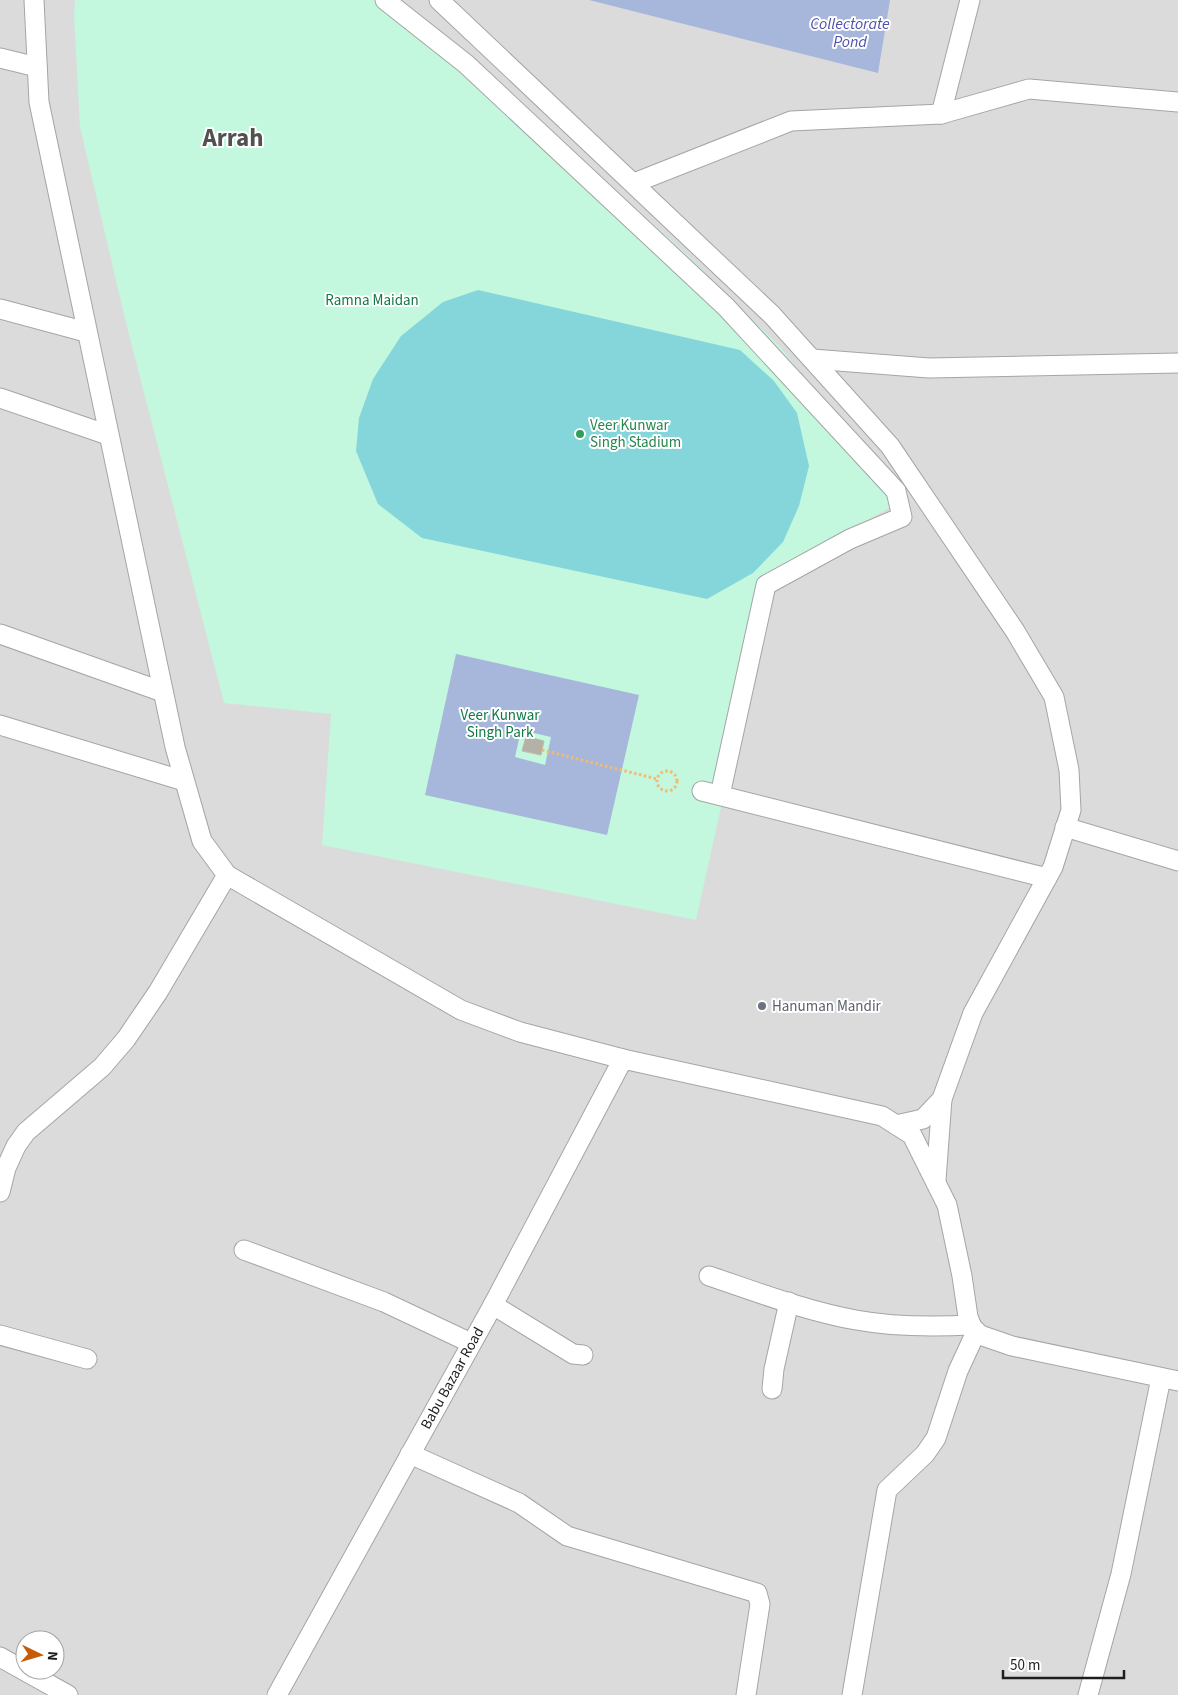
<svg xmlns="http://www.w3.org/2000/svg" width="1178" height="1695" font-family="'Source Sans 3',sans-serif">
<style>
.residential{fill:#dcdbdb;fill-rule:evenodd}
.park{fill:#c3f7de}
.pitch{fill:#85d6db}
.water{fill:#a6b7db;fill-rule:evenodd}
.building{fill:#b4b2a7;stroke:#c0bda7}
.lines{fill:none;stroke-linecap:round;stroke-linejoin:round}
.minor-casing{stroke:#a5a5a5;stroke-width:21}
.path{stroke:#f5b96f;stroke-width:3;stroke-dasharray:2.5 2.5;stroke-linecap:butt}
.minor{stroke:#fff;stroke-width:19}
.leisure-dot{fill:#2e9e5b;stroke:#fff;stroke-width:2}
.worship-dot{fill:#6b7280;stroke:#fff;stroke-width:2}
.labels{text-anchor:middle;stroke-width:4;stroke-linejoin:round;paint-order:stroke}
.park-label{font-size:15px;fill:#0f7947;stroke:#fff}
.leisure-label{font-size:15px;fill:#27864d;stroke:#fff;text-anchor:start}
.worship-label{font-size:15px;fill:#5b616d;stroke:#fff;text-anchor:start}
.street-label{font-size:15px;fill:#1e1e1e;stroke:#fff}
.water-label{font-size:16px;font-style:italic;fill:#4e52aa;stroke:#fff}
.town-label{font-size:25px;font-weight:bold;fill:#515151;stroke:#fff}
</style>
<rect width="100%" height="100%" fill="#edefe4"/>
<path class="residential" d="M0,0H1178V1695H0ZM25,1640H55V1670H25Z"/>
<polygon class="park" points="75,0 401,0 680,248 781,348 902,501 787,564 762,623 696,920 322,845 331,714 224,703 125,319 80,127 74,16"/>
<polygon class="pitch" points="478,290 740,350 774,381 797,413 809,466 799,506 783,542 753,573 707,599 422,538 378,504 356,451 359,418 373,379 401,336 443,302"/>
<g class="water">
<polygon points="589,0 890,0 878,73"/>
<path d="M456,654L639,695L607,835L425,795ZM521,730L551,737L545,765L515,757Z"/>
</g>
<polygon class="building" points="526,736 544,741 541,755 522,751"/>
<g class="lines">
<g class="minor-casing">
<g id="minor">
<polyline points="34,0 39,102 175,747 202,841 227,875 461,1010 520,1032 623,1059 882,1116 912,1135 947,1205 962,1276 968,1317 972,1327 980,1335 1012,1346 1178,1381"/>
<polyline points="385,0 466,64 726,307 896,491 902,517 850,539 766,585 720,795"/>
<polyline points="439,0 772,315 890,446 1015,631 1054,697 1069,770 1071,810 1053,867 973,1013 942,1099 923,1119 896,1125"/>
<polyline points="0,58 37,67"/>
<polyline points="941,114 970,0"/>
<polyline points="634,183 791,121 941,114 1029,89 1178,102"/>
<polyline points="0,309 86,332"/>
<polyline points="812,359 929,368 1178,363"/>
<polyline points="0,398 108,435"/>
<polyline points="0,634 163,692"/>
<polyline points="0,725 184,781"/>
<polyline points="702,791 1047,878"/>
<polyline points="1065,827 1178,861"/>
<polyline points="936,1180 942,1099"/>
<polyline points="0,1192 6,1168 16,1146 26,1132 102,1067 126,1039 158,992 227,875"/>
<polyline points="244,1250 384,1302 471,1343"/>
<path d="M709,1276C757,1292 806,1311 856,1320C894,1327 933,1327 971,1325"/>
<polyline points="493,1305 573,1354 583,1355"/>
<polyline points="0,1335 87,1359"/>
<polyline points="772,1389 774,1369 789,1302"/>
<polyline points="410,1454 519,1503 567,1536 757,1593 760,1604 746,1695"/>
<polyline points="0,1657 68,1695"/>
<polyline points="277,1695 493,1305 623,1059"/>
<polyline points="852,1695 887,1490 925,1454 936,1438 958,1371 976,1332"/>
<polyline points="1088,1695 1121,1574 1161,1378"/>
</g>
</g>
<g class="path">
<polyline points="542,750 657,779"/>
<circle cx="667" cy="781" r="10"/>
</g>
<use href="#minor" class="minor"/>
</g>
<circle class="leisure-dot" cx="580" cy="434" r="5"/>
<circle class="worship-dot" cx="762" cy="1006" r="5"/>
<g class="labels">
<g class="park-label">
<text x="372" y="305">Ramna Maidan</text>
<text x="500" y="720">Veer Kunwar<tspan x="500" dy="17">Singh Park</tspan></text>
</g>
<g class="leisure-label">
<text x="590" y="430">Veer Kunwar<tspan x="590" dy="17">Singh Stadium</tspan></text>
</g>
<g class="worship-label">
<text x="772" y="1011">Hanuman Mandir</text>
</g>
<g class="street-label">
<text transform="translate(452 1378) rotate(-61)" y="5">Babu Bazaar Road</text>
</g>
<g class="water-label">
<text x="850" y="29">Collectorate<tspan x="850" dy="18">Pond</tspan></text>
</g>
<g class="town-label">
<text x="233" y="146">Arrah</text>
</g>
</g>
<g transform="translate(40 1655) rotate(95)"><circle r="24" fill="#ffffff" stroke="#a5a5a5"/>
<path d="M0-4L9 19L0 12L-9 19Z" fill="#c55c07"/>
<text y="-8" font-size="14" font-weight="bold" text-anchor="middle" fill="#1e1e1e">N</text>
</g>
<path d="M1003 1670v8h121v-8" fill="none" stroke="#1e1e1e" stroke-width="2.5"/>
<text x="1010" y="1670" font-size="15" fill="#1e1e1e" stroke="#ffffff" stroke-width="4" paint-order="stroke">50 m</text>
</svg>
